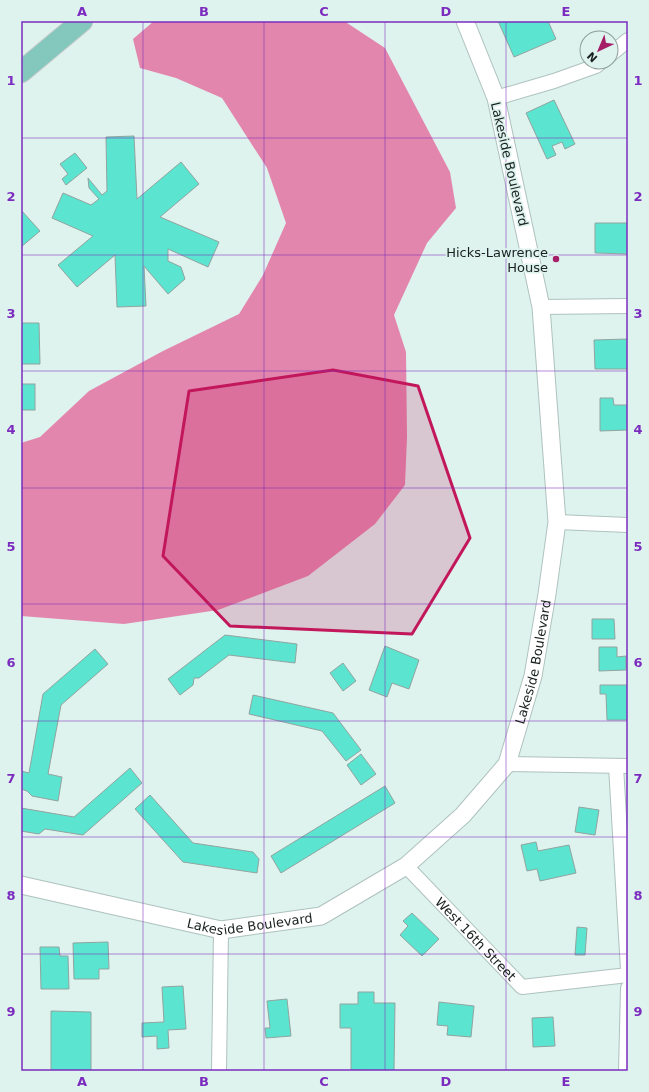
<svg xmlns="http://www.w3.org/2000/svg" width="649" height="1092" font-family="'DejaVu Sans',sans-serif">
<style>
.water{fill:#e386ad}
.building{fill:#5be4cf;stroke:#91a4a0}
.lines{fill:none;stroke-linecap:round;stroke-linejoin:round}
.minor-casing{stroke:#aec2be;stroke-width:16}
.tertiary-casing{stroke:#aec2be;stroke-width:19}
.primary-casing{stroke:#cccece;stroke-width:23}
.minor{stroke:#fff;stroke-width:14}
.tertiary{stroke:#fff;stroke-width:17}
.primary{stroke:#83c7bd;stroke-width:21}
.marked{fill:#c2185b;fill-opacity:0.2;stroke:#c2185b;stroke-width:3;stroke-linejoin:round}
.grid{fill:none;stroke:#7b2cbf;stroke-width:1;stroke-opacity:0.55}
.poi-dot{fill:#a51d67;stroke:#def2ee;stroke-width:1.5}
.labels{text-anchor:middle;stroke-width:3.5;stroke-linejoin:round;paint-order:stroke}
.street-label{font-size:13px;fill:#19211f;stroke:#def2ee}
.poi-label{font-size:13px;fill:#19211f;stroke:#def2ee;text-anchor:end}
.neatline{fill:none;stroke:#7b2cbf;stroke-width:1.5}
.grid-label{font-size:13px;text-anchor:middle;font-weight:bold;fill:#7b2cbf}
</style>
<rect width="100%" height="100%" fill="#def2ee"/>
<polygon class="water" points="154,21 344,21 385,48 450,172 456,208 427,243 394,315 406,352 407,437 405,485 375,524 308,576 218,610 124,624 21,616 21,443 40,437 89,391 163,351 239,314 263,275 286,223 267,168 222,98 176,78 140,68 133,39"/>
<g class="building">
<polygon points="498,21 548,21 556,39 514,57"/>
<polygon points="554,100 575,144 565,149 562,142 552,146 556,155 547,159 526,113"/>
<polygon points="134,136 137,199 181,162 199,184 160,217 219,242 208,267 168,249 168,261 181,267 185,279 168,294 144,266 146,306 117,307 115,255 77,287 58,265 93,236 52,218 63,193 91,205 99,199 89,188 88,178 102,195 107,191 106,137"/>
<polygon points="75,153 87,168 66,185 62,179 68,174 60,164"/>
<polygon points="21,210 40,231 21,247"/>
<polygon points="595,223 628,223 628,254 595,253"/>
<polygon points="21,323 39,323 40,364 21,364"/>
<polygon points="628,339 628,369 595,369 594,340"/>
<rect x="21" y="384" width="14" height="26"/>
<polygon points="600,398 613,398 614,405 628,405 628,430 600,431"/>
<polygon points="592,619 614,619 615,639 592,639"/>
<polygon points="225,635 297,644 295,663 229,655 199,678 194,678 193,685 180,695 168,679"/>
<polygon points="385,646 419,660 409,689 392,683 387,697 369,690"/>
<polygon points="599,647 617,647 617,657 626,656 626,670 599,671"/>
<polygon points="95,649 108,664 61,705 48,774 62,777 58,801 32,796 27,791 21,789 21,771 29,773 43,694"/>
<polygon points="343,663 356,681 343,691 330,673"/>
<polygon points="600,685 628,685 628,720 607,720 606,694 600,694"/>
<polygon points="253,695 333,713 361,750 346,761 322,731 249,714"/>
<polygon points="361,754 376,774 361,785 347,765"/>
<polygon points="130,768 142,783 83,835 45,829 39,834 21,831 21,808 74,817"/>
<polygon points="385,786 395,803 281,873 271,856"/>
<polygon points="150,795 193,843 253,852 259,859 257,873 183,862 135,809"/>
<polygon points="579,807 599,810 595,835 575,832"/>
<polygon points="536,842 538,851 569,845 576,873 540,881 537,869 527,871 521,845"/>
<polygon points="412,913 439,939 422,956 400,935 408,926 403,921"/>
<polygon points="577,927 587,928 585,955 575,955"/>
<polygon points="108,942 109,969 99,969 99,979 74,979 73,943"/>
<polygon points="40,947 59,947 60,956 68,956 69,989 41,989"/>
<polygon points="183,986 186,1029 168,1030 169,1048 157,1049 157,1036 142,1037 142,1023 164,1022 162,987"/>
<polygon points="358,992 374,992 374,1003 395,1003 394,1071 351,1070 351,1028 340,1028 340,1004 358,1004"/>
<polygon points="287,999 291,1036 266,1038 265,1028 270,1028 267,1001"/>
<polygon points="439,1002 474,1006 471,1037 447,1035 448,1026 437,1025"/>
<polygon points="51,1011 91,1012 91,1071 51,1071"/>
<polygon points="553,1017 555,1046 533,1047 532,1018"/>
</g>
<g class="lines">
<g class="minor-casing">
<g id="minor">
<polyline points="611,54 628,40"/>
<polyline points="496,98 554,81 596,66 601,62"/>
<polyline points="541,307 628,306"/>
<polyline points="557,522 628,525"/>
<polyline points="507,764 628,766"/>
<polyline points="616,766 628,970"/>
<path id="s1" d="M406,866L522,987L628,975"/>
<polyline points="219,1071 221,930"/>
<polyline points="626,1071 628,988"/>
</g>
</g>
<g class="tertiary-casing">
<g id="tertiary">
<path id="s2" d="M21,885L221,930L321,916L406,866L463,815L507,764L533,676L547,594L557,522L541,307L496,98L465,21"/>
</g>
</g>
<g class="primary-casing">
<polyline id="primary" points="21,72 82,21"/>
</g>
<use href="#minor" class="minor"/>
<use href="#tertiary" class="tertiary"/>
<use href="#primary" class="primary"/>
</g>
<path class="marked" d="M333,370L418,386L470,538L412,634L230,626L163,556L189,391Z"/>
<path class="grid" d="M143,21V1071M264,21V1071M385,21V1071M506,21V1071M21,138H628M21,255H628M21,371H628M21,488H628M21,604H628M21,721H628M21,837H628M21,954H628"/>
<circle class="poi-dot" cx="556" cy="259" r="4"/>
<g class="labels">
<g class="street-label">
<text transform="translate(510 164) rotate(77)" y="5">Lakeside Boulevard</text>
<text dy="5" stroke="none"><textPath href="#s2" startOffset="654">Lakeside Boulevard</textPath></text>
<text dy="5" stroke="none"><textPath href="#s2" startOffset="234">Lakeside Boulevard</textPath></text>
<text dy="5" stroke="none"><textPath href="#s1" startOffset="101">West 16th Street</textPath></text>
</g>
<g class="poi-label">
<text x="548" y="257">Hicks-Lawrence<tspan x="548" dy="15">House</tspan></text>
</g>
</g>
<rect width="649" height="1092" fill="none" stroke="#def2ee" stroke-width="44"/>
<g transform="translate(599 50) rotate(224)"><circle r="19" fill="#def2ee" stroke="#8f9e9b"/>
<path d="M0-3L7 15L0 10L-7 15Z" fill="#a51d67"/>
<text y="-6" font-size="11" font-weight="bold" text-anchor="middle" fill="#19211f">N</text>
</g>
<rect x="22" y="22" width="605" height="1048" class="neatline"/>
<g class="grid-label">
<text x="82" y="16">A</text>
<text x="204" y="16">B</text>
<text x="324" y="16">C</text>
<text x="446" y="16">D</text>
<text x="566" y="16">E</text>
<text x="11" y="85">1</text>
<text x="638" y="85">1</text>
<text x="11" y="201">2</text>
<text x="638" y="201">2</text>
<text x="11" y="318">3</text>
<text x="638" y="318">3</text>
<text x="11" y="434">4</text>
<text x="638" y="434">4</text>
<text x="11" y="551">5</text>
<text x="638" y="551">5</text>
<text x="11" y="667">6</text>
<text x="638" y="667">6</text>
<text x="11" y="783">7</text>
<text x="638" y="783">7</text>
<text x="11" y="900">8</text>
<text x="638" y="900">8</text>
<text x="11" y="1016">9</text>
<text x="638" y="1016">9</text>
<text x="82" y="1086">A</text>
<text x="204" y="1086">B</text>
<text x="324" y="1086">C</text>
<text x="446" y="1086">D</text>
<text x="566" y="1086">E</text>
</g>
</svg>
